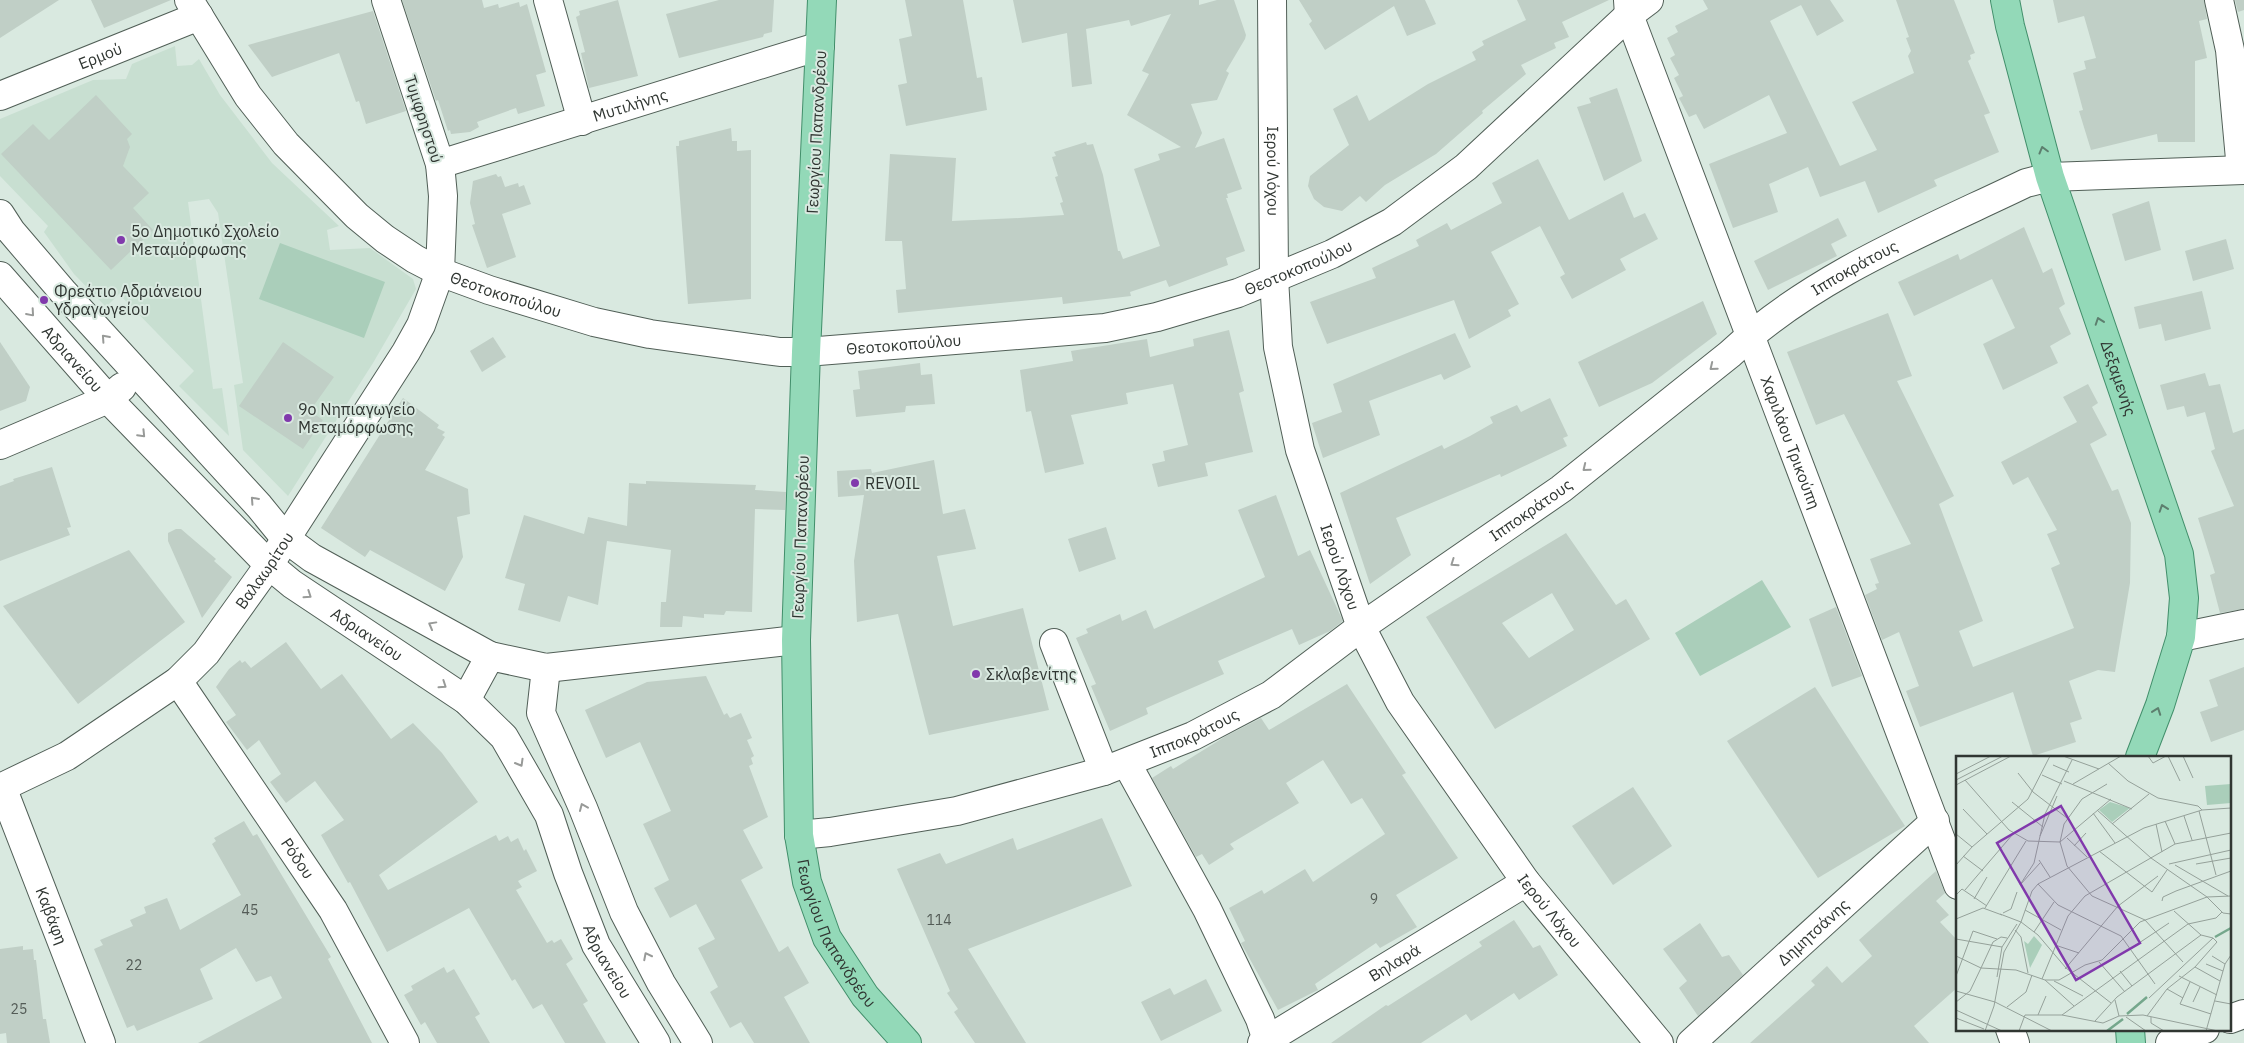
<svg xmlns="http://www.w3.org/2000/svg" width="2244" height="1043" font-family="'IBM Plex Sans',sans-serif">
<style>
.built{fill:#c8dfd1}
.green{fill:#aaceba}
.building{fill:#c0cfc6;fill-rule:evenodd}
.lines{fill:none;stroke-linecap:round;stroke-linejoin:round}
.minor-casing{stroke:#515f57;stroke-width:30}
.major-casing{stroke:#428f6b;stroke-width:30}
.minor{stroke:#fff;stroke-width:28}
.major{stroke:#93d9b8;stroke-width:28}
.oneway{stroke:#5d7f6e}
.oneway2{stroke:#989a98}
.poi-dot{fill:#8139ac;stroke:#d9e9e0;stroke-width:2}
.labels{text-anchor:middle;stroke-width:4;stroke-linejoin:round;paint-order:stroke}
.number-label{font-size:14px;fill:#545c57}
.street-label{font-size:16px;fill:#303632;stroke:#d9e9e0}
.poi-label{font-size:16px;fill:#303632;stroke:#d9e9e0;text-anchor:start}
.inset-river{fill:none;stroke:#75a78c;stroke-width:2.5}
.inset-road{fill:none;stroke:#95a19a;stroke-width:1}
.view{fill:#8139ac;fill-opacity:0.15;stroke:#8139ac;stroke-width:2.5}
.inset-edge{fill:none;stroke:#303632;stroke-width:2.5}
</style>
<rect width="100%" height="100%" fill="#d9e9e0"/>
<polygon class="built" points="175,46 177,66 192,65 199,59 220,95 272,163 339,226 327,230 330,250 370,248 413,279 416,289 373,363 288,496 243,450 234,385 243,383 218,213 209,199 188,202 213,389 222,388 229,436 179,386 194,371 119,294 106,307 74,274 44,232 48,226 0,176 0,119 93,80 126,79 132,64"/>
<g class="green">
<polygon points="280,243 385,282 364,338 259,299"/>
<polygon points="1762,580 1791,627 1700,676 1675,633"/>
</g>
<g class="building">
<polygon points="0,0 59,0 0,38"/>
<polygon points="91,0 171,0 104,28"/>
<polygon points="402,0 482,0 484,8 498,4 499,8 519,2 520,7 527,4 546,72 536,75 545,106 518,114 516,108 477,122 479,127 470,132 451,134 450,130 448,131 438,100 436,101"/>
<polygon points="618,0 638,76 589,88 581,53 585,52 576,17 580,15 579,11"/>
<polygon points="719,0 774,0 772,32 764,34 763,37 679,58 666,14"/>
<polygon points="905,0 963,0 977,78 982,77 987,110 906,126 898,85 907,83 899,39 912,36"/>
<polygon points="1013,0 1199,0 1199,5 1217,0 1234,0 1246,35 1245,39 1226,71 1229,73 1217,100 1191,104 1202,133 1195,148 1224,138 1242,189 1227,194 1228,198 1226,198 1245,251 1226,258 1228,265 1169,287 1166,280 1130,292 1131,296 1063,304 1062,297 898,313 896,290 906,289 902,241 885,241 890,154 956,158 952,221 1019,218 1064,215 1060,203 1063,202 1055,177 1058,176 1052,157 1056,156 1054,152 1086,142 1087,145 1093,144 1103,175 1118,251 1120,251 1123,259 1160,246 1134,169 1160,160 1158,154 1181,147 1127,115 1149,74 1142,71 1171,14 1131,26 1129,20 1086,29 1092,84 1072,87 1067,33 1022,43"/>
<polygon points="1299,0 1425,0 1436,24 1407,36 1394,6 1325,50 1309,24 1312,21"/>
<polygon points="1517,0 1609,0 1562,22 1569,37 1554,43 1556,48 1521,65 1526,74 1482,111 1483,113 1436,154 1385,185 1366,202 1360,196 1342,211 1324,207 1314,199 1308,186 1310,176 1349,145 1333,109 1357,95 1369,121 1428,84 1476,60 1472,52 1484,45 1482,41 1526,20"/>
<polygon points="1703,0 1830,0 1844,21 1817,36 1801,5 1770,21 1840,166 1877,150 1852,102 1914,73 1908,56 1911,51 1906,38 1909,37 1896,0 1954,0 1975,53 1970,55 1971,59 1968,61 1990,113 1984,115 1999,152 1934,180 1937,186 1878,213 1865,181 1820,197 1808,167 1769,184 1778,212 1733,228 1709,164 1787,133 1769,95 1704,129 1696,114 1689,117 1679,98 1683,96 1674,78 1679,75 1670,58 1675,55 1667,38 1678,32 1675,26 1708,9"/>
<polygon points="2053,0 2204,0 2207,19 2199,21 2207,58 2195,61 2195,142 2158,142 2157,134 2091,150 2079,111 2083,110 2073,73 2086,69 2084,61 2096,58 2084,16 2058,23"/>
<polygon points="2235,0 2244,0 2244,10 2238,12"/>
<polygon points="373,11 406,111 366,124 359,101 356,102 339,53 272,77 248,45"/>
<polygon points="1617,88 1642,161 1604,181 1577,107 1591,103 1589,98"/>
<polygon points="96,95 132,134 127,139 130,147 123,166 149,193 133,208 153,230 111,270 1,154 33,124 49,140"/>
<polygon points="731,128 732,141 737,141 737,151 751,150 751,299 688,304 676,146 679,146 679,141"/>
<polygon points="1538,159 1569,220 1623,192 1634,218 1645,213 1658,239 1620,259 1626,270 1572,299 1560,277 1565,274 1540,226 1491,252 1519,304 1508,310 1511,316 1469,339 1454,300 1327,344 1310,302 1376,278 1372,268 1419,246 1416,240 1447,223 1451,230 1502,203 1492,183"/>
<polygon points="496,174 498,177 501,176 505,187 518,183 519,187 524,185 531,204 502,214 516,257 487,268 472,225 475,224 470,203 473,181"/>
<polygon points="2149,201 2161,250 2125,261 2112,214"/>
<polygon points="1838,218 1847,236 1831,244 1837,256 1768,290 1754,261"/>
<polygon points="2024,227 2043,273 2052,268 2065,304 2059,308 2071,334 2050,346 2058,363 2003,390 1983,344 2015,328 1992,279 1914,316 1898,282 1958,254 1960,260"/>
<polygon points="2226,239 2234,269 2193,281 2185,251"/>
<polygon points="2202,291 2211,329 2165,341 2161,324 2139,329 2134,307"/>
<polygon points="1703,301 1717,334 1652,383 1599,407 1578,362"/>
<polygon points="1888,313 1912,376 1897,381 1954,496 1939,504 1983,621 1959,631 1973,667 2074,628 2051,568 2060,564 2047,534 2057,530 2028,477 2013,485 2001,462 2077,422 2063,397 2088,384 2098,403 2092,407 2107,435 2090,444 2112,491 2118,489 2131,523 2130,583 2115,672 2098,670 2069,681 2082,719 2070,723 2076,742 2033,756 2013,692 1920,727 1906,691 1919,686 1899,632 1882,640 1865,595 1877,589 1875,584 1879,583 1870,559 1911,544 1844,414 1816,425 1787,352"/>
<polygon points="1229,330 1244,391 1239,393 1253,452 1205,463 1208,476 1158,487 1152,464 1165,461 1163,451 1188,445 1173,384 1126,393 1128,404 1071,415 1084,464 1045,473 1031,411 1026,412 1020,370 1073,361 1071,351 1147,339 1150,357 1194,346 1193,339"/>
<polygon points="1455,333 1471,367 1444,380 1441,374 1369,401 1380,435 1323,458 1312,423 1342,412 1333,384"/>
<polygon points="493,337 506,357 482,372 470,351"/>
<polygon points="0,342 30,387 26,401 0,411"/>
<polygon points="283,342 334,377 310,411 323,420 303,449 239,406"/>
<polygon points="920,363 921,375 932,374 935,404 906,406 905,412 856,417 853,390 860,389 858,371"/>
<polygon points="2205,373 2209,386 2220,384 2233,433 2244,429 2244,609 2220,613 2210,575 2215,573 2198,518 2234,506 2211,451 2215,449 2205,412 2187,417 2184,406 2167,410 2160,385"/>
<polygon points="403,398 439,425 437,428 445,432 442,435 445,437 425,470 468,489 470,514 457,517 463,557 445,591 370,550 365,557 321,528"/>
<polygon points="1550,398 1568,436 1563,438 1567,446 1501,477 1500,474 1396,518 1411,555 1370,584 1340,493 1442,445 1444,449 1470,436 1493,423 1490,417 1517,405 1521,412"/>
<polygon points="934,460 943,514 965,509 976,549 937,556 953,626 1023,608 1049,710 929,735 898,614 857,622 854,561 864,495 838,497 837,471 871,469 872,473"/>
<polygon points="52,467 71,527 67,528 70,535 0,561 0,486 14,481 13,479"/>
<polygon points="646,481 756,485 755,490 786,492 785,510 755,509 752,612 726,611 724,615 704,614 704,618 683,616 682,627 660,627 661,602 666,602 671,550 607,541 598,605 568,596 560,622 518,610 525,584 505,578 524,515 584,534 588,517 627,526 629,483 646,484"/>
<polygon points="1276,495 1298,556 1310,550 1343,621 1330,631 1299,645 1292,629 1218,661 1224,674 1146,708 1148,714 1110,731 1091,686 1096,684 1076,638 1088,633 1086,629 1120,614 1122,621 1146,610 1154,629 1265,577 1238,510"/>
<polygon points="1106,527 1116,559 1079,572 1068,539"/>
<polygon points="176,529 181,529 216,559 214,561 232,577 202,618 168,541 168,533"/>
<path d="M1566,533L1616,605L1626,599L1650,639L1495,729L1426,617ZM1552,593L1574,630L1529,658L1502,623Z"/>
<polygon points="129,550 185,622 78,704 3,606"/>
<polygon points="1836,607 1862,676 1832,687 1809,619"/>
<polygon points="286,642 321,689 342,674 391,739 413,723 442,753 478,802 379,875 388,890 496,835 499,841 508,836 511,842 518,838 524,851 526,849 537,871 518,881 522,887 516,890 547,943 552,940 554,943 561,939 573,959 566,964 588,1001 583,1004 606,1043 565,1043 542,1004 533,1009 515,979 512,981 469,908 387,952 350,882 348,883 321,835 344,820 315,781 286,803 270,782 281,774 259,740 247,750 226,722 236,715 216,687 229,669 240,660 242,663 245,661 251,668"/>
<polygon points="2244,667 2244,730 2211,742 2200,712 2218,706 2209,680"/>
<polygon points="706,676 724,715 727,713 730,718 741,713 752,738 747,740 754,756 751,758 753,764 749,766 768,817 743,830 763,868 741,880 779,952 788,946 809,983 784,997 810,1043 754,1043 741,1022 730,1028 710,992 718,987 698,948 715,939 696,904 670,918 654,888 669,880 643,824 671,811 640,742 606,758 585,710 647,682"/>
<polygon points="1347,684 1406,773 1402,775 1458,858 1396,895 1417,927 1380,948 1376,943 1315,984 1318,990 1278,1010 1241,943 1245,941 1229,908 1262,890 1264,894 1305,869 1313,882 1385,834 1362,798 1351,804 1323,760 1286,783 1299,803 1230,844 1234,849 1209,865 1202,854 1196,857 1152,778 1171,766 1173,769 1226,736 1261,718 1269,730"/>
<polygon points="1815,687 1905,826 1818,878 1727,741"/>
<polygon points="1633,787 1672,846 1613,885 1572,826"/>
<polygon points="1102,818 1132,886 968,949 1026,1043 975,1043 954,1012 958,1009 947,993 950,991 897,869 940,853 946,864 1013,838 1017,850"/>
<polygon points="244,821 253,836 257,834 331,957 328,959 372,1043 198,1043 282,998 271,976 256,982 236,948 200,969 213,999 137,1031 134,1025 127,1028 94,949 103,945 100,940 133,926 130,920 146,913 144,907 167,898 180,930 241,895 212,844 216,841 214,838"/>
<polygon points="1936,871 1945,893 1936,901 1949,915 1940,922 1958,941 1958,987 1914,1026 1929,1043 1750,1043 1815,985 1811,981 1827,966 1842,983 1872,956 1859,940"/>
<polygon points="1514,920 1533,948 1540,945 1558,975 1519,1000 1514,993 1471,1021 1466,1014 1421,1043 1331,1043 1386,1005 1388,1006 1482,946 1479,942"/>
<polygon points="1700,923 1722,957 1729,955 1743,975 1698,1016 1679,988 1687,981 1663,949"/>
<polygon points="23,946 23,950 33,949 34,960 36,960 43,1019 46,1019 50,1043 7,1043 6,1033 0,1034 0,949"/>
<polygon points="444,967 447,973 454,969 480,1014 475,1017 490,1043 437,1043 425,1022 421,1025 404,995 413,990 411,986"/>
<polygon points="1206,979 1222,1011 1161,1041 1141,1002 1170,988 1174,995"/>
</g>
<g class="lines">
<g class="minor-casing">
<g id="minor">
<path id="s1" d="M189,0L248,96L286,144L357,216L385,239L415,259L440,272L489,290L594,322L650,334L780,352H806L1105,328L1157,317L1238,293L1332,254L1392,222L1466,167L1629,15L1649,0"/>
<polyline points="548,0 582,121"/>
<path id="s2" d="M1272,0L1274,278L1278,347L1300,450L1361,627L1400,702L1526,882L1659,1043"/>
<path id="s3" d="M1628,0L1629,15L1958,885"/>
<polyline points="2219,0 2230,50 2241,170"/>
<path id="s4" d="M0,96L199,16"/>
<path id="s5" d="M440,164L820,46"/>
<polyline points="0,214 11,231 64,293 259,506 285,538 312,558 490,656"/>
<path id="s6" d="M0,276L108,399L269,565L292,584L466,700L504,737L549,815L568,873L596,945L656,1043"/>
<polyline points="0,445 108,399 122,387"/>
<polyline points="2181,637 2244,624"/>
<polyline points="1054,643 1104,771"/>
<polyline points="546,668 541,713 583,808 624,912 661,983 698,1043"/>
<path id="s7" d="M178,681L333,910L405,1043"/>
<polyline points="466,700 490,656 546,668 796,640"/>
<polyline points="1127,764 1207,909 1260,1019 1268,1043"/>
<path id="s8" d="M2,787L101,1043"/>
<path id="s9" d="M0,788L67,756L178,681L206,653L269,565L406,352L421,325L440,272L443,196L440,164L386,0"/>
<path id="s10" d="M799,835L830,832L957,811L1104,771L1193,736L1271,695L1361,627L1561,489L1730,354C1813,276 1924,232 2026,183L2050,177L2244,170"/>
<polyline points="2230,1019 2244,1014"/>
<polyline points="2010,1029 2015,1043"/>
<path id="s11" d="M1262,1043L1526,882"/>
<path id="s12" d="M1691,1043L1935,821"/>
<polyline points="2170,1043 2205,1029"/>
</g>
</g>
<g class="major-casing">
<g id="major">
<path id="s13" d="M822,0L806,352L796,640L799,835L807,882L827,938L865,996L907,1043"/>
<path id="s14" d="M2005,0L2010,26L2050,177L2179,554L2184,598L2181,637L2160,705L2140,757"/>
<polyline points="2130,1029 2131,1043"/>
</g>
</g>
<use href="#minor" class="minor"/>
<use href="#major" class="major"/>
</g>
<defs><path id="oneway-chevron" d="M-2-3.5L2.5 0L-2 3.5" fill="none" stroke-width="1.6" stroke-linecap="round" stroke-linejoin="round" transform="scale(1.25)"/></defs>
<g class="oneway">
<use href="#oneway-chevron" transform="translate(2043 150) rotate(-105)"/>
<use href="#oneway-chevron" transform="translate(2099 321) rotate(-109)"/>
<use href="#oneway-chevron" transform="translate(2163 508) rotate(-109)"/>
<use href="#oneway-chevron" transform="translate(2157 711) rotate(-70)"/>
</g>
<g class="oneway2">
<use href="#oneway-chevron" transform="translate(31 313) rotate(49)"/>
<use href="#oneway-chevron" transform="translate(105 338) rotate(-132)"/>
<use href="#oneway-chevron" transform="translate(1713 367) rotate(141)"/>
<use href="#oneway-chevron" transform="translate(142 434) rotate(46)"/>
<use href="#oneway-chevron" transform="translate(1586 468) rotate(141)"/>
<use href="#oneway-chevron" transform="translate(254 500) rotate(-132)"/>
<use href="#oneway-chevron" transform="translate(1454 563) rotate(145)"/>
<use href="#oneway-chevron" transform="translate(308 595) rotate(34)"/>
<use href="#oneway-chevron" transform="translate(432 625) rotate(-151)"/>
<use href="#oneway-chevron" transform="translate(443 685) rotate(34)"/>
<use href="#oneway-chevron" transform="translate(520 763) rotate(60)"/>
<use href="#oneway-chevron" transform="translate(583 807) rotate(-113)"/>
<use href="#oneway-chevron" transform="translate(647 956) rotate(-117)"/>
</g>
<g class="poi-dot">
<circle cx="121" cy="240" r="5"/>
<circle cx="44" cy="300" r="5"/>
<circle cx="288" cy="418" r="5"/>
<circle cx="855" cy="483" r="5"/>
<circle cx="976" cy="674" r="5"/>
</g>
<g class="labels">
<g class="number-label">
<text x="1374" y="904">9</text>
<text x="250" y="915">45</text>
<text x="939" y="925">114</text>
<text x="134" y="970">22</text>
<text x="19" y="1014">25</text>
</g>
<g class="street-label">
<text dy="6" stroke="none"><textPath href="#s4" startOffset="108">Ερμού</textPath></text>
<text dy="6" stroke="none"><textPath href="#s5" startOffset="199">Μυτιλήνης</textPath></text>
<text transform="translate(424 119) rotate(72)" y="6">Τυμφρηστού</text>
<text transform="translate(816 132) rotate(-87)" y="6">Γεωργίου Παπανδρέου</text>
<text dy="6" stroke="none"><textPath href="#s2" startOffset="171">Ιερού Λόχου</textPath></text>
<text dy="6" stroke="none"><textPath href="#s1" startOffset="1255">Θεοτοκοπούλου</textPath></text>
<text dy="6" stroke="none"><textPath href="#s10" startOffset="1220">Ιπποκράτους</textPath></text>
<text dy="6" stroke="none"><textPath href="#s1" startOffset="445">Θεοτοκοπούλου</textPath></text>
<text dy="6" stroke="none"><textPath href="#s1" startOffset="850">Θεοτοκοπούλου</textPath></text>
<text dy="6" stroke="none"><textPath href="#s6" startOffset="110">Αδριανείου</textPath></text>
<text dy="6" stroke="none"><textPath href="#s14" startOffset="395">Δεξαμενής</textPath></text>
<text dy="6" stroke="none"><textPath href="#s3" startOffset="472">Χαριλάου Τρικούπη</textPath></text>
<text dy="6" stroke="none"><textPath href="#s10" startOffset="815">Ιπποκράτους</textPath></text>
<text transform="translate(800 537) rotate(-88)" y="6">Γεωργίου Παπανδρέου</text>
<text dy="6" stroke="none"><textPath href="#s2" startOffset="576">Ιερού Λόχου</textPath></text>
<text dy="6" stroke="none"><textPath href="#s9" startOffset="349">Βαλαωρίτου</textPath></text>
<text dy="6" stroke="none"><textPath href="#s6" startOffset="515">Αδριανείου</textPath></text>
<text dy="6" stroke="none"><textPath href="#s10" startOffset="410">Ιπποκράτους</textPath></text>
<text dy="6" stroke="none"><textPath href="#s7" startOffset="214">Ρόδου</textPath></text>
<text dy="6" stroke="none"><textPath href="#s2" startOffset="981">Ιερού Λόχου</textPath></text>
<text dy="6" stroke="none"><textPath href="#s8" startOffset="138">Καβάφη</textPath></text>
<text dy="6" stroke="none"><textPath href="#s13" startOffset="942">Γεωργίου Παπανδρέου</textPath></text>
<text dy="6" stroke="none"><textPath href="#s12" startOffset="165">Δημητσάνης</textPath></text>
<text dy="6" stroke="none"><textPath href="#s6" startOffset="935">Αδριανείου</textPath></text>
<text dy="6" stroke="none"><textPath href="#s11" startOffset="155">Βηλαρά</textPath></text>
</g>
<g class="poi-label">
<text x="131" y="237">5ο Δημοτικό Σχολείο<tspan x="131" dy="18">Μεταμόρφωσης</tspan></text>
<text x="54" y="297">Φρεάτιο Αδριάνειου<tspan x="54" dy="18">Υδραγωγείου</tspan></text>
<text x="298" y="415">9ο Νηπιαγωγείο<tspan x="298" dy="18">Μεταμόρφωσης</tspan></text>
<text x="865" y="489">REVOIL</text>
<text x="986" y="680">Σκλαβενίτης</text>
</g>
</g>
<g transform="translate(1956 756)">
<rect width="275" height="275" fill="#d9e9e0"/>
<path d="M275,28V47L251,49L249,30ZM154,46L174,52L156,66L143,54ZM78,180L86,189L74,212L68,185L72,188Z" fill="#aaceba"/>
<path class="inset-river" d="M259,181L275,172M171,258L191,241M151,275L167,263"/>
<path class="inset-road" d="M107,0L143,13M192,0L197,7L210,0M212,0L224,25M227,0L237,22M152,7L172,25L202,42L242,50L246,54M97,9L113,16M62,17L77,36L111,62M0,18L35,0M86,19L106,28M0,24L47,0M9,24L53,74L72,85L104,86L155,43M108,25L176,53M117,28L165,0M151,28L126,43L108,68L104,86L111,110L136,140L189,164L227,206M0,29L55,0M56,46L87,71M7,53L31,78M141,54L195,102L251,141L267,157L275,158M243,55L260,119M137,57L159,87M228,60L236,84M209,65L219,88M156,68L193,38M200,68L206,96M0,78L16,91M84,80L101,40M111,82L131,101M118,90L130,77M143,95L196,136L211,114M7,100L27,115M83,104L94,121M84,107L64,129L78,107L89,58L116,4M213,108L275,94M240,108L275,102M0,109L16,91L72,43L94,0M219,109L272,140M82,128L102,149L165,180L199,228M9,134L57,78M0,139L6,133L31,150M18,143L31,121M206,145L207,141L220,135L275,115M29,152L70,85M69,154L105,174M47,157L55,153L61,136M44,158L65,166L76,135L82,128L188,72L246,54L275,52M0,163L27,152L46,159M59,174L65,181L72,217M78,176L98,146M0,183L46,191M99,189L123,197M174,193L213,167M0,200L25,212L37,186L45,181L51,182M256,200L269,208M143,206L169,236M250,208L267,215M239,211L264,225M109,213L162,150L202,120M164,215L176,230M0,220L17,175L41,183M223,220L261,239M41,221L46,191L61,168M86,223L112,160L129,140L219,88L275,77M89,224L118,250M98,225L127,240M234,226L224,248L255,258M211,233L227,242M0,235L39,246L96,275M193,242L257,182M159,244L163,260M259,245L275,248M0,246L14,235L25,212L60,214L89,224H103L129,209L146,204L184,166L251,141L275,140M237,246L244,231M51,251L70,236L76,219M0,254L46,275M69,259H106L147,267L163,260L187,259L262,275M82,259L90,240M106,259L232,168L260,162L266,156M191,260L211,233L239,211L261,186L257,182L245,179L218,155M170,261L190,275M195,261V267L208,275M0,262L28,273M139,265L161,241L245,179M29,275L38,250L48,196L65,166L82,179L110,212L155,247M63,275L69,259M250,275L269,208L275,199"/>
<path class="view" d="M105,50L184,187L120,224L41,87Z"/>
<rect width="275" height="275" class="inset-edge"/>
</g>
</svg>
